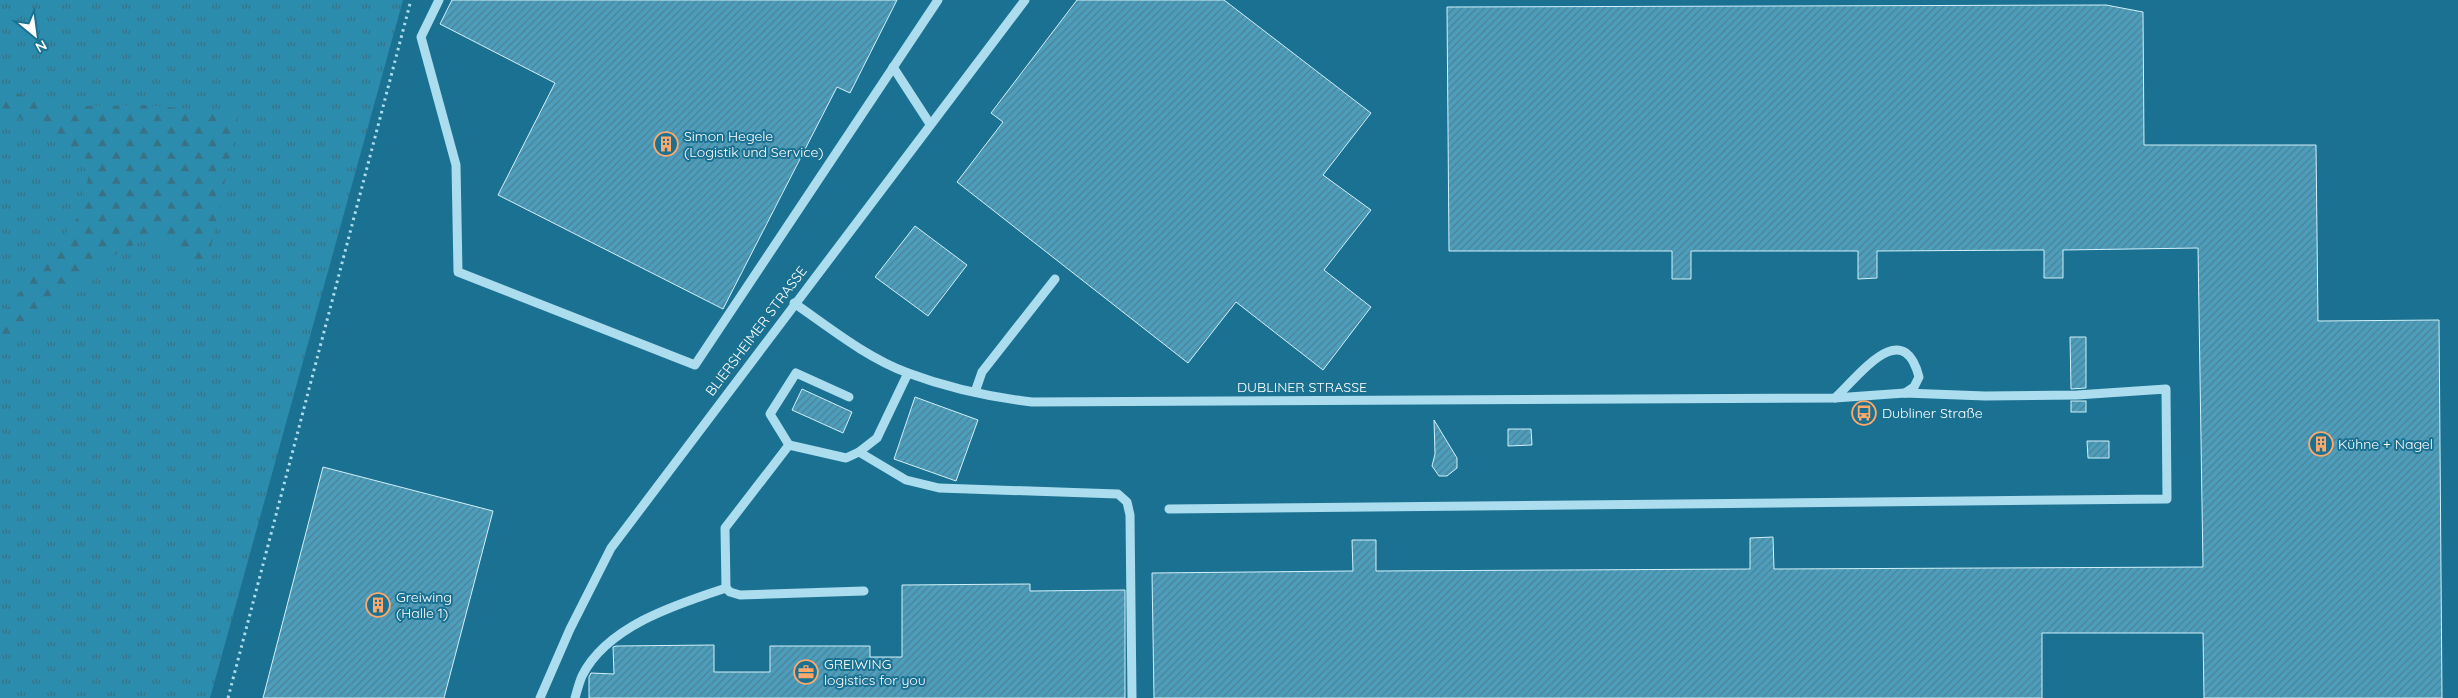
<svg xmlns="http://www.w3.org/2000/svg" width="2458" height="698" font-family="Quicksand,sans-serif">
<style>
.grass{fill:url(#grass-tufts)}
.forest{fill:url(#forest-firs)}
.building{fill:url(#building-hatch);stroke:#d1f0fa}
.lines{fill:none;stroke-linecap:round;stroke-linejoin:round}
.path{stroke:#abddee;stroke-width:3;stroke-dasharray:2.5 4;stroke-linecap:butt}
.minor{stroke:#abddee;stroke-width:9}
.labels{text-anchor:middle;stroke-width:4;stroke-linejoin:round;paint-order:stroke}
.poi-label{font-size:14px;fill:#fff;stroke:#1b7191;text-anchor:start}
.street-label{font-size:14px;fill:#fff;stroke:#1b7191}
</style>
<defs>
<pattern id="grass-tufts" width="24" height="20" patternUnits="userSpaceOnUse" patternTransform="scale(1.25)"><rect width="24" height="20" fill="#2b8cad"/><path d="M3 7l-1-3M5 7V3M7 7l1-3M15 17l-1-3M17 17v-4M19 17l1-3" fill="none" stroke="#387286"/></pattern>
<pattern id="forest-firs" width="22" height="20" patternUnits="userSpaceOnUse" patternTransform="scale(1.25)"><rect width="22" height="20" fill="#2b8cad"/><path d="M5 1l3.5 6h-7zM16 11l3.5 6h-7z" fill="#387286"/></pattern>
<pattern id="building-hatch" width="6" height="6" patternUnits="userSpaceOnUse" patternTransform="scale(1.25)"><rect width="6" height="6" fill="#4d9ebc"/><path d="M-1 1l2-2M0 6l6-6M5 7l2-2" fill="none" stroke="#4d8195"/></pattern>
</defs>
<rect width="100%" height="100%" fill="#1b7191"/>
<polygon class="grass" points="0,0 403,0 210,698 0,698"/>
<path class="forest" d="M0,84L51,110H65L81,106L147,105L239,114L207,266L179,264C174,256 169,242 161,240C127,229 24,326 0,352V318L78,217L88,180L84,163L76,153L0,105Z"/>
<g class="building">
<polygon points="452,0 897,0 850,93 837,87 723,309 498,195 555,83 440,24"/>
<polygon points="1077,0 1224,0 1371,113 1323,175 1371,210 1324,270 1371,307 1323,370 1236,302 1188,363 957,182 1003,122 991,113"/>
<polygon points="2106,5 2143,12 2144,145 2316,145 2318,321 2439,320 2442,698 2204,698 2203,633 2042,633 2042,698 1154,698 1152,573 1353,571 1352,540 1376,540 1376,571 1750,569 1750,538 1773,537 1774,569 2203,567 2198,248 2063,250 2063,278 2044,278 2044,250 1877,251 1877,278 1858,279 1858,251 1691,251 1691,279 1672,279 1672,251 1449,251 1447,7"/>
<polygon points="915,226 967,265 928,316 875,277"/>
<polygon points="2070,337 2086,337 2086,388 2071,389"/>
<polygon points="802,389 852,412 843,433 792,410"/>
<polygon points="915,397 978,420 956,481 894,459"/>
<rect x="2071" y="401" width="15" height="11"/>
<polygon points="1434,420 1457,458 1457,468 1447,476 1439,476 1432,466 1435,454"/>
<polygon points="1508,429 1531,429 1532,445 1508,446"/>
<polygon points="2087,441 2109,441 2109,458 2088,458"/>
<polygon points="323,467 493,511 444,698 263,698"/>
<polygon points="1030,584 1030,591 1125,590 1125,698 589,698 589,677 591,673 614,674 613,647 616,646 714,645 714,672 770,672 770,646 870,646 870,657 902,657 902,585"/>
</g>
<g class="lines">
<polyline class="path" points="228,698 411,0"/>
<g class="minor">
<polyline points="439,0 421,37 456,165 458,272 695,365 938,0"/>
<polyline points="893,67 930,124"/>
<path d="M794,303C830,328 867,358 908,373C948,388 990,397 1032,402L1835,398L1905,393L1985,396L2077,395L2166,389L2167,499L1169,509"/>
<polyline points="975,392 982,372 1055,279"/>
<path d="M1835,398C1859,376 1903,315 1919,377L1914,387L1905,393"/>
<polyline points="789,445 770,414 796,373 849,397"/>
<polyline points="859,452 906,480 939,488 1118,494 1127,502 1130,515 1132,698"/>
<polyline points="864,591 740,595 730,592 726,588 725,528 789,445 846,458 859,452 877,438 908,373"/>
<polyline points="540,698 570,629 611,548 1025,0"/>
<path d="M575,698C577,691 579,683 582,676C607,626 677,604 726,588"/>
</g>
</g>
<defs>
<g id="building-ring" transform="scale(1.25)"><circle r="9.5" fill="#1b7191" stroke="#ffa869" stroke-width="1.5"/><path d="M-4-6H4V6H1V3H-1V6H-4ZM-2.5-4.3h1.7v1.8h-1.7ZM.8-4.3h1.7v1.8H.8ZM-2.5-1h1.7V.8h-1.7ZM.8-1h1.7V.8H.8Z" fill="#ffa869"/></g>
<g id="bus-ring" transform="scale(1.25)"><circle r="9.5" fill="#1b7191" stroke="#ffa869" stroke-width="1.5"/><path d="M-5-6H5V4H4V6H2V4H-2V6H-4V4H-5ZM-3.5-4V0h7V-4ZM-3.5 1.2v1.5H-2V1.2ZM2 1.2v1.5H3.5V1.2Z" fill="#ffa869"/></g>
<g id="office-ring" transform="scale(1.25)"><circle r="9.5" fill="#1b7191" stroke="#ffa869" stroke-width="1.5"/><path d="M-6-3h4V-5.5h4V-3h4V5H-6ZM-1-4.5V-3h2v-1.5ZM-6 0V1H6V0Z" fill="#ffa869"/></g>
</defs>
<g fill-rule="evenodd">
<use href="#building-ring" x="666" y="144"/>
<use href="#bus-ring" x="1864" y="413"/>
<use href="#building-ring" x="2321" y="444"/>
<use href="#building-ring" x="378" y="605"/>
<use href="#office-ring" x="806" y="672"/>
</g>
<g class="labels">
<g class="poi-label">
<text x="684" y="141">Simon Hegele<tspan x="684" dy="16">(Logistik und Service)</tspan></text>
<text x="1882" y="418">Dubliner Straße</text>
<text x="2338" y="449">Kühne + Nagel</text>
<text x="396" y="602">Greiwing<tspan x="396" dy="16">(Halle 1)</tspan></text>
<text x="824" y="669">GREIWING<tspan x="824" dy="16">logistics for you</tspan></text>
</g>
<g class="street-label">
<text transform="translate(756 331) rotate(-53)" y="5">BLIERSHEIMER STRASSE</text>
<text x="1302" y="392">DUBLINER STRASSE</text>
</g>
</g>
<g transform="translate(35 35) rotate(151)" stroke="#1b7191" stroke-width="4" paint-order="stroke">
<path d="M0-4L9 19L0 12L-9 19Z" fill="#ffffff"/>
<text y="-8" font-size="14" font-weight="bold" text-anchor="middle" fill="#ffffff">N</text>
</g>
</svg>
